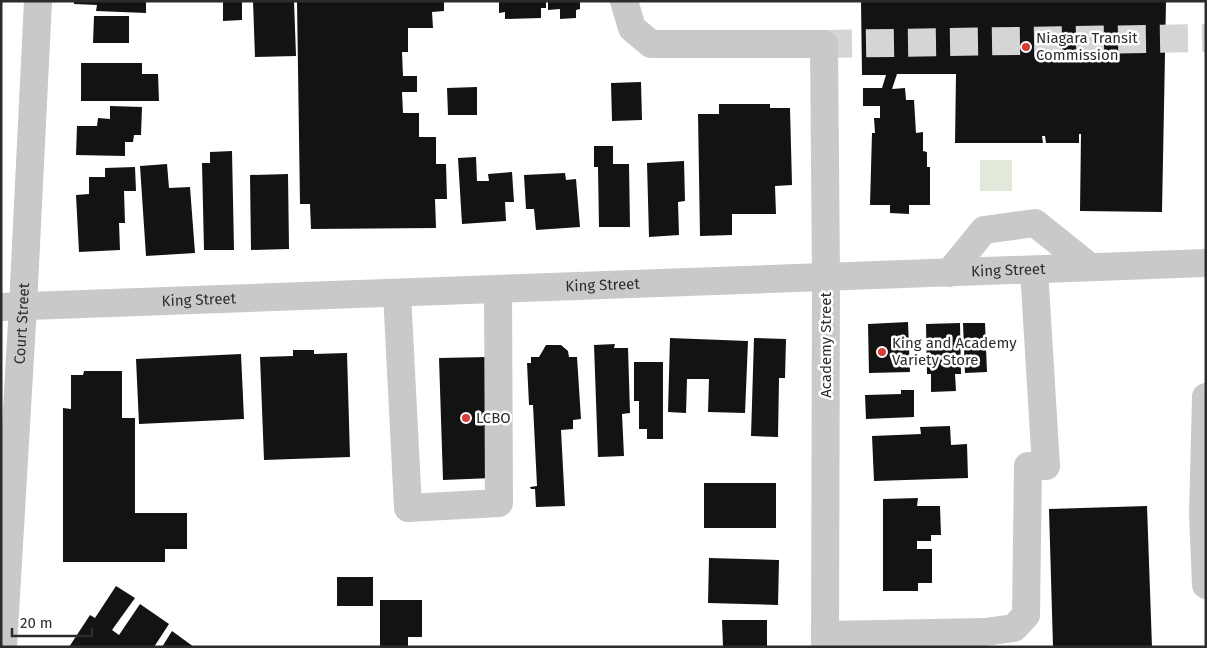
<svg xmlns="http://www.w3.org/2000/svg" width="1207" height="648" font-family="'Fira Sans',sans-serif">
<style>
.green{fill:#e0e9da}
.building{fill:#131313}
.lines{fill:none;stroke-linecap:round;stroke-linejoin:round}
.minor-tunnel{stroke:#d5d5d5;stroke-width:28;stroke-dasharray:28 14;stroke-linecap:butt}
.minor{stroke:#c9c9c9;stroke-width:28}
.poi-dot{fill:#d73c39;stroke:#fff;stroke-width:2}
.labels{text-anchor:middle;stroke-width:5;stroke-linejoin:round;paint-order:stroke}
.poi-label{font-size:15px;fill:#2c2c2c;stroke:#fff;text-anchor:start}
.street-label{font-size:15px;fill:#2c2c2c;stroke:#fff}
</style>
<rect width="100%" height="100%" fill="#fff"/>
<rect class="green" x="980" y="160" width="32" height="31"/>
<g class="building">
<polygon points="74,1 146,1 146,13 96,11 97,5 74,4"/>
<polygon points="223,1 242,1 242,20 223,21"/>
<polygon points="253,1 294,1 296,56 255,57"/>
<polygon points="297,1 444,1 444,11 432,12 433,28 408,28 408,52 402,52 403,76 417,76 417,92 402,92 403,113 419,113 419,137 436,137 436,164 446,164 447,199 435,199 436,228 311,229 310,204 300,204"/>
<polygon points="499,1 546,1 546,8 541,8 541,18 505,19 505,12 499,13"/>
<polygon points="548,1 580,1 580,9 576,10 576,18 560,19 560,9 548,10"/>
<polygon points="861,1 1166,1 1162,212 1080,211 1081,134 1079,134 1079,143 1046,143 1045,136 1042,136 1043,143 955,143 956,74 897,74 892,89 905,88 906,100 914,100 916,133 923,132 923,151 927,152 927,167 930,167 930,205 909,205 909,214 890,213 890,205 870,205 872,133 875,133 874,118 880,118 880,106 863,106 863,88 882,88 886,75 862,75"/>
<polygon points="94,16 129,16 129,43 93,43"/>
<polygon points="81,63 142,63 142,74 158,74 159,101 81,101"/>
<polygon points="641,82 642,120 612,121 611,83"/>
<polygon points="477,87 477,115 448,115 447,88"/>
<polygon points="719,104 770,104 770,108 790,108 792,185 775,186 776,214 732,214 732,235 700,236 698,114 719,114"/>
<polygon points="110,106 142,107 141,135 134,135 133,142 125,142 125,156 76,155 77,126 97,126 98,118 110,119"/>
<polygon points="594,146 613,146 613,164 629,164 630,227 599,227 598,167 594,167"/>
<polygon points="232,151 234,250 204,250 202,163 210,163 210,152"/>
<polygon points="476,157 477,181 489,181 488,174 512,172 514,202 505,202 506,221 462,224 458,158"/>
<polygon points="684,161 685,201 678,202 679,235 649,237 647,163"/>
<polygon points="167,164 169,188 190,187 195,253 146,256 140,166"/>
<polygon points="135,167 136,191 124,191 125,223 119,223 120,250 79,252 76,195 89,194 89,177 105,177 105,168"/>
<polygon points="565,173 566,180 576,179 580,227 536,230 534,209 526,209 524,175"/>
<polygon points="288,174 289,249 251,250 250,175"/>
<polygon points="908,322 910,372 869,373 868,324"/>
<polygon points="960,323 961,374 955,374 956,391 931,392 931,374 927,374 926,324"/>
<polygon points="963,323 985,323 987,372 965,373"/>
<polygon points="670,338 748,341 745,413 708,412 709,379 687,379 686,413 668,412"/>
<polygon points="754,338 786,339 785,378 779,378 778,437 751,436"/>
<polygon points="615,344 614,348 628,348 630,413 622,414 624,456 598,457 594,345"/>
<polygon points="546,345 561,345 568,351 569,357 577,357 581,419 573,420 573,429 561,430 565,506 536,507 535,489 531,489 530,487 537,486 533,405 529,405 527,363 531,363 531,357 539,357"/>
<polygon points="293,350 314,350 314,354 347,353 350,457 264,460 260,357 293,356"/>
<polygon points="241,354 244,419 139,424 136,359"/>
<polygon points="488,357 493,478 443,480 439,358"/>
<polygon points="634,362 663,362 663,439 647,439 647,429 639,429 639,401 634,401"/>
<polygon points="84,371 122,371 122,418 135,418 135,513 187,513 187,549 165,549 165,562 63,562 63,408 71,409 71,375 83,375"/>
<polygon points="901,390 914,390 914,417 866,419 865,395 901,394"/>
<polygon points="950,426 951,445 967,444 968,478 874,481 872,436 921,434 920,427"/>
<rect x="704" y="483" width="72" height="45"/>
<polygon points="918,498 917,506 940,506 941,535 931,535 931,541 917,541 917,549 932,549 932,583 918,583 918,591 883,591 883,499"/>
<polygon points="1147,506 1152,647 1053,647 1049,509"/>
<polygon points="709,558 779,560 778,605 708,603"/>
<rect x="337" y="577" width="36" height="29"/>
<polygon points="116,586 135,598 112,630 119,635 140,604 169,624 154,647 69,647 90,615 95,618"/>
<polygon points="380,600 422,600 422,637 408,637 408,647 380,647"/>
<polygon points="722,620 767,620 767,647 723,647"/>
<polygon points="172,631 194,647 162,647"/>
</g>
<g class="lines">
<polyline class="minor-tunnel" points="824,44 1206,38"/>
<g class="minor">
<polyline points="624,1 632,28 651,44 824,44 826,278 825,647"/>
<polyline points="949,273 984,230 1035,223 1090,267"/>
<polyline points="397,293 408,508 499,503 498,290"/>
<path id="s1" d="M1,307L1206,263"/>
<polyline points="1206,397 1203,514 1206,585"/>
<polyline points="825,635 985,632 1014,628 1026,615 1028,466 1046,466 1034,270"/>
<path id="s2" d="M3,647L23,306L38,1"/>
</g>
</g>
<g class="poi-dot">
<circle cx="1026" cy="47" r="5"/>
<circle cx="882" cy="352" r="5"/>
<circle cx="466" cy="418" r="5"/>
</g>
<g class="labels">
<g class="poi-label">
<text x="1036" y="43">Niagara Transit<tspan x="1036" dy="17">Commission</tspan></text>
<text x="892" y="348">King and Academy<tspan x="892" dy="17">Variety Store</tspan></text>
<text x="476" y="423">LCBO</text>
</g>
<g class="street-label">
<text dy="5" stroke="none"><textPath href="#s1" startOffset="1008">King Street</textPath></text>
<text dy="5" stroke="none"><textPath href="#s1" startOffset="602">King Street</textPath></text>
<text dy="5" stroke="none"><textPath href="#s1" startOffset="198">King Street</textPath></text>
<text dy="5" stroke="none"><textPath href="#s2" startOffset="324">Court Street</textPath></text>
<text transform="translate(826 345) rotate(-90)" y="5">Academy Street</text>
</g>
</g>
<rect width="1207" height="648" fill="none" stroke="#2c2c2c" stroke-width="5"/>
<path d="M12 628v8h80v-8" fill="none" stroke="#2c2c2c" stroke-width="2.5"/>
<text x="20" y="628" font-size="15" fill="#2c2c2c" stroke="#ffffff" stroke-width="4" paint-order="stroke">20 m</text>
</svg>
